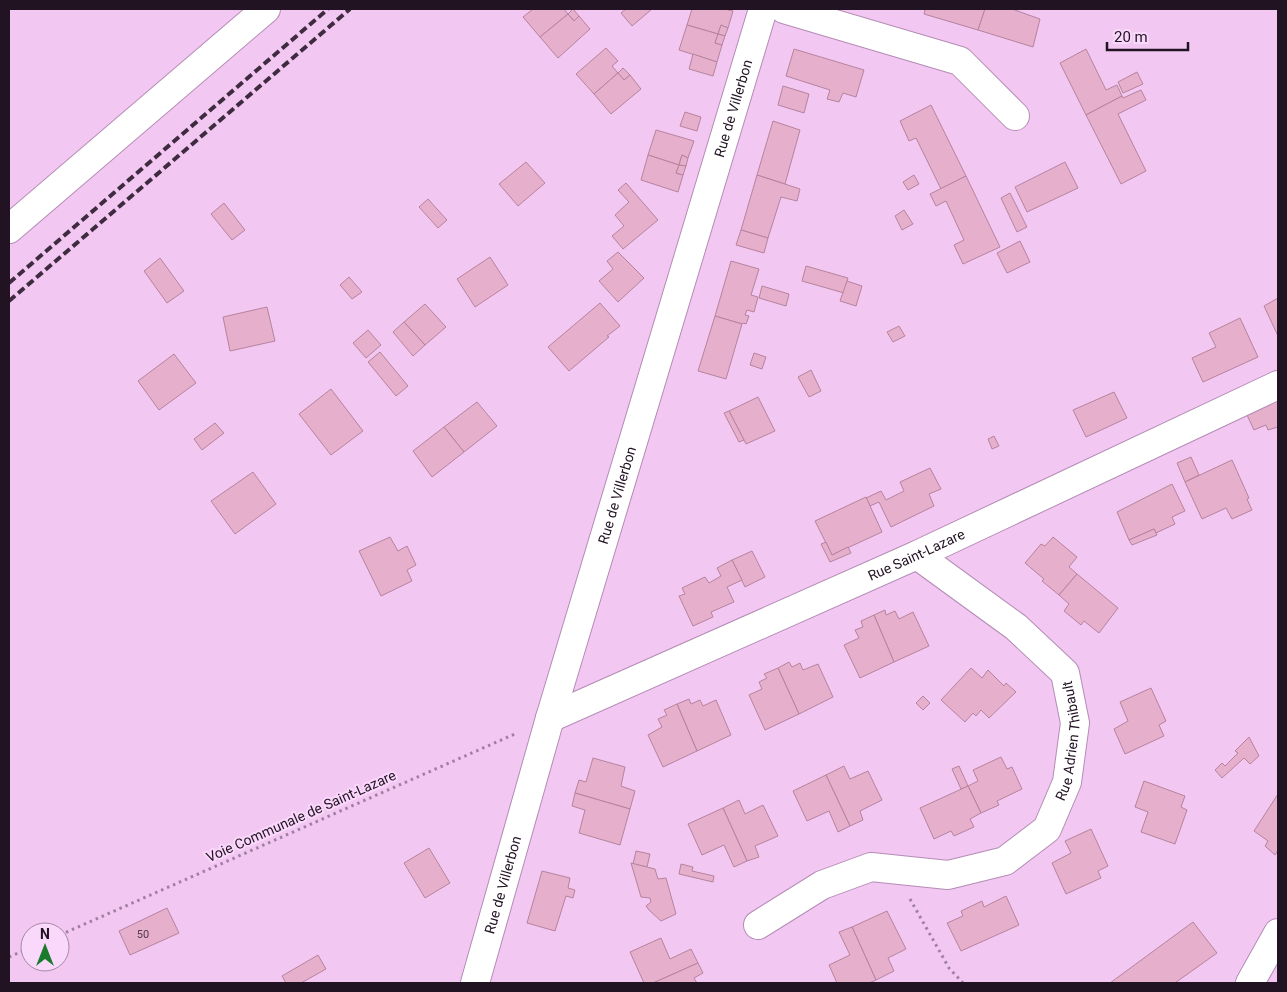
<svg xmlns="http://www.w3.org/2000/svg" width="1287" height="992" font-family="Roboto,sans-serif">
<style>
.building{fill:#e6afcc;stroke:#b6839e}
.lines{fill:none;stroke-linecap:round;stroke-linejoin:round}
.street-casing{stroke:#b48cb4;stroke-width:30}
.path{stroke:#a080a1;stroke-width:3;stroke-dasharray:2.5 4;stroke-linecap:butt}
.street{stroke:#fff;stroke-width:28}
.rail{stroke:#3e2b3f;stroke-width:4;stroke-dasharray:8 4;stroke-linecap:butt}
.labels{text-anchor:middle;stroke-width:4;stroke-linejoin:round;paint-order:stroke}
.number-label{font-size:11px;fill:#533a4d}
.street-label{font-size:14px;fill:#221323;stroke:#fad8fb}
</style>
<rect width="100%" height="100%" fill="#f2c8f3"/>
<g class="building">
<polygon points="533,9 564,9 568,14 540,37 523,17"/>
<polygon points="573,9 579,16 574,21 568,14"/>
<polygon points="626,9 652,9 632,26 621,13"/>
<polygon points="692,9 725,9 733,11 728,28 721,25 718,34 687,25"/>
<polygon points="925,9 985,9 978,30 924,14"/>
<polygon points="985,9 1012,9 1040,19 1033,47 978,30"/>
<polygon points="568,14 574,21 579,16 590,29 558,58 540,37"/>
<polygon points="687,25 718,34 715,43 722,45 717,62 679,50"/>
<polygon points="721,25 728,28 725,36 718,34"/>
<polygon points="718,34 725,36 722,45 715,43"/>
<polygon points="606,48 618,61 612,66 618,73 594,94 576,74"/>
<polygon points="794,49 864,70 856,97 843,93 839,102 827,99 830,90 786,76"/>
<polygon points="1086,49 1106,90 1117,85 1122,96 1086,115 1060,63"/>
<polygon points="693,54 717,62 713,76 689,69"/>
<polygon points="623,68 630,75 624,80 618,73"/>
<polygon points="1137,72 1143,84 1123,93 1118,82"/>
<polygon points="618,73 624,80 630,75 641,89 611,114 594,94"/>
<polygon points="783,86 809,94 804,113 778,105"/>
<polygon points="1141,90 1146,100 1118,114 1146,171 1121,184 1086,115 1122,96 1123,98"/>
<polygon points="931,105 966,176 941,189 916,138 909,141 900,121"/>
<polygon points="685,112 701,117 697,131 680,126"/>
<polygon points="773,121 800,130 785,184 757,175"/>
<polygon points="656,130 694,141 688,158 682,155 679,165 648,155"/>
<polygon points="648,155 679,165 676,173 683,175 678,192 641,180"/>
<polygon points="682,155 688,158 686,166 679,165"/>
<polygon points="526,162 545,183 518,206 499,184"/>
<polygon points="1065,162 1078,188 1027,212 1015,187"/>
<polygon points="679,165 686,166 683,175 676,173"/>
<polygon points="757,175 800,189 797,201 781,197 768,238 741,230"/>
<polygon points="914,175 919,184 908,190 903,182"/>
<polygon points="966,176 1000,247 963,264 954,245 964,240 946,201 936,206 930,194"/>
<polygon points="626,183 658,220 623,249 612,236 624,226 615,215 629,202 618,190"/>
<polygon points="1010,193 1027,227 1017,232 1001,198"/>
<polygon points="428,199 447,220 438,228 419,207"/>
<polygon points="224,203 245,230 232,240 211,214"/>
<polygon points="904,210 913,224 902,230 895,216"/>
<polygon points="741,230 768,238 764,253 736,245"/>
<polygon points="1020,241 1030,262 1007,273 997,253"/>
<polygon points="618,252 644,278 618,302 599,281 613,269 607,261"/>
<polygon points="490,257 508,285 475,307 457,279"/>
<polygon points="160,258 184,291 167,303 144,271"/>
<polygon points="731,261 759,269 751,295 758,297 754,312 747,310 745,315 749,316 746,324 743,323 742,324 715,316"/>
<polygon points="806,266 848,278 844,293 802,281"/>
<polygon points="349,277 362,292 352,299 340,285"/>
<polygon points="847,281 862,286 856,306 840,301"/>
<polygon points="762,286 789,294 786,306 759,298"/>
<polygon points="1278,298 1278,336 1264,306"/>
<polygon points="600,303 620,326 607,336 609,337 569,371 548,347"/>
<polygon points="425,304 446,327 425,345 404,322"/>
<polygon points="267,307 275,341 230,351 223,317"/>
<polygon points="715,316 742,324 726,379 698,371"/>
<polygon points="1240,318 1258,357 1203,382 1192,358 1216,347 1209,333"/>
<polygon points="404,322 425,345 413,356 393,332"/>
<polygon points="899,326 905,336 893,342 887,332"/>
<polygon points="368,330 381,345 366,358 353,343"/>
<polygon points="380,352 408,386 396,396 368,362"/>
<polygon points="754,353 766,357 762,369 750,365"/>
<polygon points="174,354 196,383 159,410 138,381"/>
<polygon points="811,370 821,391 809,397 798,377"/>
<polygon points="331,389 363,431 331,455 299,414"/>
<polygon points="1114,392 1127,418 1086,437 1073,410"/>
<polygon points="758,397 775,431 746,444 729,411"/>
<polygon points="1278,400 1278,427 1268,430 1266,425 1254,430 1247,415"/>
<polygon points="477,402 497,426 464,452 444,427"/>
<polygon points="729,411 744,440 739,442 724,413"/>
<polygon points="215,423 224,433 202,450 194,439"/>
<polygon points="444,427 464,452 432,477 413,451"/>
<polygon points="994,436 999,446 992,449 988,439"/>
<polygon points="1191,457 1199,475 1185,482 1177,463"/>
<polygon points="1232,460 1249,498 1247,499 1252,510 1232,519 1226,508 1202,519 1185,482"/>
<polygon points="930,468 941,489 929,494 934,506 891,527 879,502 870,506 866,498 881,491 886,500 904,491 900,482"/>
<polygon points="253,472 276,504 235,534 211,501"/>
<polygon points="1172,484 1185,511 1172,517 1175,524 1156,533 1154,529 1129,540 1117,512"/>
<polygon points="866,497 882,532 832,555 815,521"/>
<polygon points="1154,529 1157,535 1132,545 1129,540"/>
<polygon points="390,537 398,551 407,546 416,565 407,570 412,581 381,596 359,551"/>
<polygon points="1053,537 1077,557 1069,567 1077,574 1059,595 1042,581 1044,579 1025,563 1041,544 1045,546"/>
<polygon points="826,542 832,555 848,547 851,553 830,562 821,544"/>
<polygon points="752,551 765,577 745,587 732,560"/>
<polygon points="732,560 742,580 727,587 734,602 711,612 713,617 693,626 679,596 685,594 682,588 705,577 709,583 721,576 717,568"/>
<polygon points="1077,574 1118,608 1099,633 1084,621 1081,625 1064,611 1069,604 1059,595"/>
<polygon points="885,610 886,615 895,611 899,619 913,612 929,646 894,662 874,615"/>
<polygon points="874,615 894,662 860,678 844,645 859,638 855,630 863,627 861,621"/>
<polygon points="789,662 792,667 800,663 803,670 818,664 833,697 799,714 778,668"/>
<polygon points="778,668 799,714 765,730 749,695 762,689 759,682 767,678 764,674"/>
<polygon points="971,668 982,678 988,670 1004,686 1006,683 1016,692 989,718 981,710 976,716 973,713 965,722 941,700"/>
<polygon points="1151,688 1166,721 1159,725 1164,736 1125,754 1114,729 1128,721 1120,702"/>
<polygon points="923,696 930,703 923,710 916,703"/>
<polygon points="689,699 691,704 700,700 703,706 716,700 731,735 697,751 677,704"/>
<polygon points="677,704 697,751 663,767 648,735 662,727 658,719 667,715 664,710"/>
<polygon points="1249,737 1259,756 1250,764 1244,758 1222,778 1215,770 1222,763 1225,766 1238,753 1235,751"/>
<polygon points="1001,757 1007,769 1012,767 1022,789 997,801 999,805 981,813 968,786 978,781 973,770"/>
<polygon points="593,758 625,767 621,786 635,791 630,809 575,793 579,780 586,782"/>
<polygon points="844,766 850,779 868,771 882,800 860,811 863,820 850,826 826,775"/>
<polygon points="959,766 968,786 961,789 952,769"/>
<polygon points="826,775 850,826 838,832 829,811 807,821 793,791"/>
<polygon points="1144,781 1185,796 1181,807 1187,810 1175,844 1141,832 1148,812 1135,807"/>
<polygon points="968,786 981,813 970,819 974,827 954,836 951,831 934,839 920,808"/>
<polygon points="575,793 630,809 620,845 579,833 585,810 572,806"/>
<polygon points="1278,794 1278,850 1275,855 1265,846 1268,841 1254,831"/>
<polygon points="739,800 745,814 763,805 778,836 755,846 759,857 747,861 723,808"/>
<polygon points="723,808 747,861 734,867 724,845 702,855 688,824"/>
<polygon points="1091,829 1108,866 1098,871 1101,878 1066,894 1052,863 1071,853 1065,841"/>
<polygon points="429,848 450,883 425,898 404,863"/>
<polygon points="636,851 650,854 647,867 633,864"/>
<polygon points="631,863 655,869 658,879 666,878 676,914 661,921 649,910 646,906 651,902 650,898 641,897"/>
<polygon points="681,864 693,867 692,871 714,876 713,882 679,874"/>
<polygon points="542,871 570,878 568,888 575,890 573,898 566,896 555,931 527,923"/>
<polygon points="1006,896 1019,925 961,951 947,923 963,916 961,911 982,901 984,907"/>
<polygon points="167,908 179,933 130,955 119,931"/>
<polygon points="887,911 906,949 888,958 894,971 876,980 852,927"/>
<polygon points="1193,922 1217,953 1175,983 1110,983"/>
<polygon points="852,927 876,980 869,983 837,983 829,965 850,955 839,932"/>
<polygon points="661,938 670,959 691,949 698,963 653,983 644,983 630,952"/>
<polygon points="318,955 326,969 301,983 286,983 282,976"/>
<polygon points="698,963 703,973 694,978 697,983 653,983"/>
</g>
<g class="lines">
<g class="street-casing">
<g id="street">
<polyline points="784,9 960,61 1015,116"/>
<polyline points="9,229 266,9"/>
<path id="s1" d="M550,718L917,555L1278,385"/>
<path id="s2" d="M758,925L822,885L871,867L948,875L1005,861L1047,829L1067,782L1075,723L1065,673L1016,627L917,555"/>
<path id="s3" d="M475,983L550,718L763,9"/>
<polyline points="1250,983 1278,933"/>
</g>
</g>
<g class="path">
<polyline points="910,899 949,968 963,983"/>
<polyline points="60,935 517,733"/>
<polyline points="9,957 30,948"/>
</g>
<use href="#street" class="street"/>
<g class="rail">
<polyline points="9,283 328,9"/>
<polyline points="9,301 350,9"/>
</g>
</g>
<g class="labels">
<g class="number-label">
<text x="143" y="938">50</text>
</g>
<g class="street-label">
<text dy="5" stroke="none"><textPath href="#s3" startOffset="912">Rue de Villerbon</textPath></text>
<text dy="5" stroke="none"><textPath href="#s3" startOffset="508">Rue de Villerbon</textPath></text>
<text dy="5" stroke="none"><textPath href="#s1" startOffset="401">Rue Saint-Lazare</textPath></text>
<text dy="5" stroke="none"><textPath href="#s2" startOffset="409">Rue Adrien Thibault</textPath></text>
<text transform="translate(301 816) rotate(-24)" y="5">Voie Communale de Saint-Lazare</text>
<text dy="5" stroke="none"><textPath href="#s3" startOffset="102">Rue de Villerbon</textPath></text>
</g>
</g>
<rect width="1287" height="992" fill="none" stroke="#221323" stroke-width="20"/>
<g transform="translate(45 947)"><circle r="24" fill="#fad8fb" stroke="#a489a5"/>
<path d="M0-4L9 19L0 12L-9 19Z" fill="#1b7b2d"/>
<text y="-8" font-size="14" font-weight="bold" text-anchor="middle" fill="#221323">N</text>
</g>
<path d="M1107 42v8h81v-8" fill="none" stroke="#221323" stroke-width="2.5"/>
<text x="1114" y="42" font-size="15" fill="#221323" stroke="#fad8fb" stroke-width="4" paint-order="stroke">20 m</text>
</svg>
